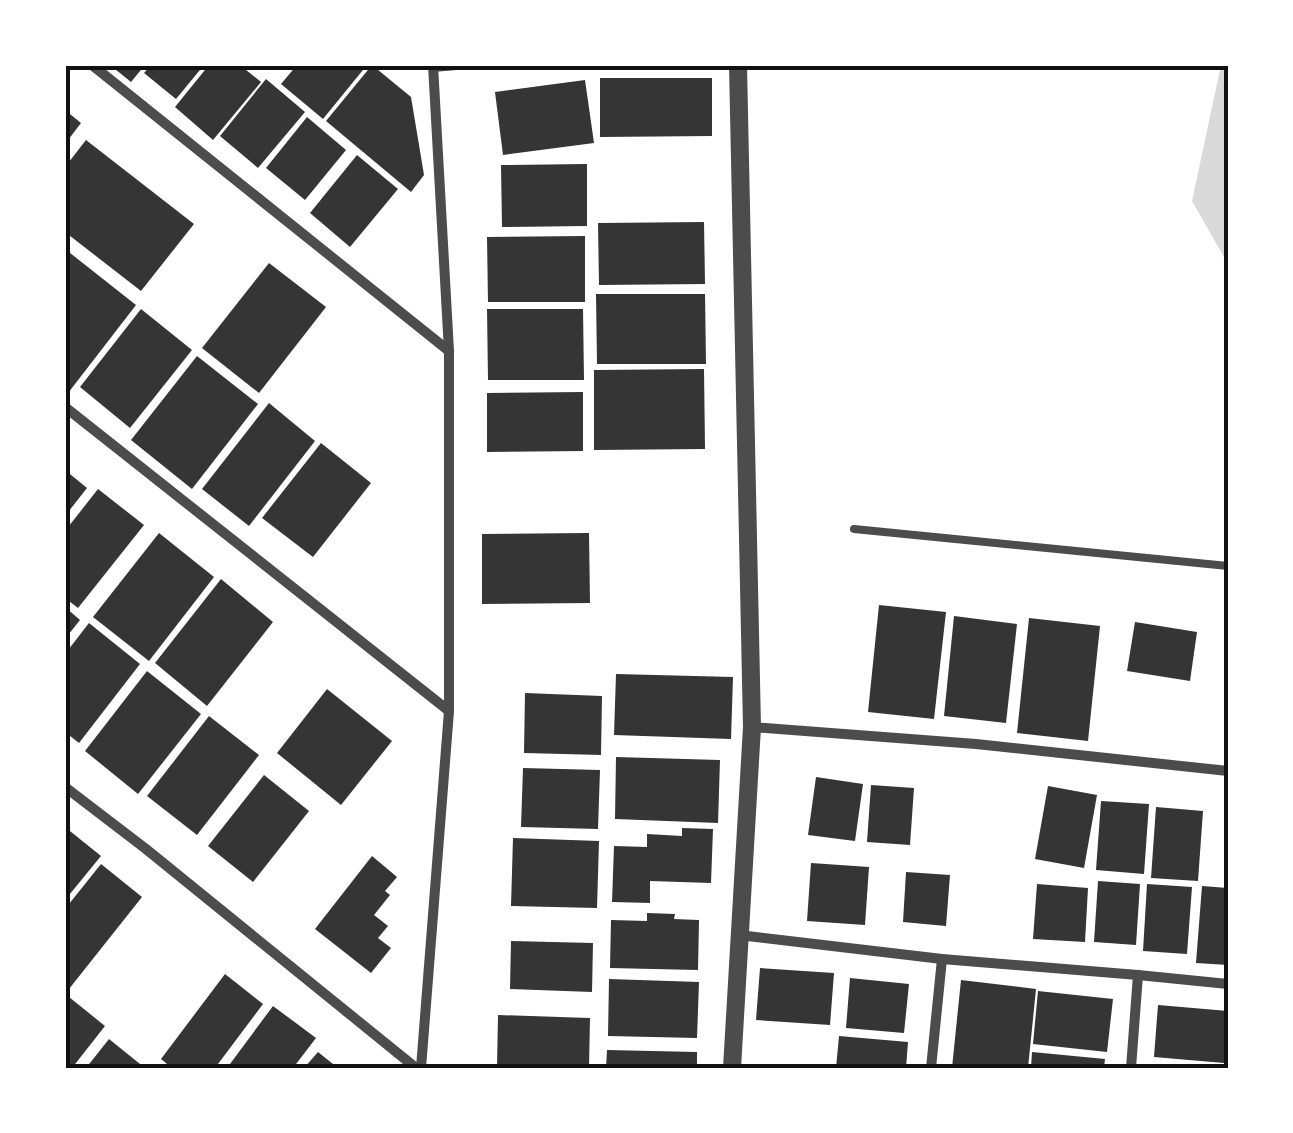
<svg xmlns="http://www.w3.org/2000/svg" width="1293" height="1133" font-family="Bitter,serif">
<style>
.water{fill:#d9d9d9}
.building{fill:#353535}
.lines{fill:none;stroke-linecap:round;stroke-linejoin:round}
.service{stroke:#4c4c4c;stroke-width:8}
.minor{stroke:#4c4c4c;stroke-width:10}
.tertiary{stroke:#4c4c4c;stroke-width:18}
.neatline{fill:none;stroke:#111;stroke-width:4}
</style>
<rect width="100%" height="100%" fill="#fff"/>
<polygon class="water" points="1221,65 1228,65 1228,264 1192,201"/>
<g class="building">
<polygon points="110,65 145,65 131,82"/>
<polygon points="151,65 204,65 176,99 144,73"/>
<polygon points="209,65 240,65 261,82 213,140 175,107"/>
<polygon points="297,65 367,65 323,119 281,84"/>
<polygon points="372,65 411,97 424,175 411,192 326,121"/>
<polygon points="600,78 712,78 712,136 600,137"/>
<polygon points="266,79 305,112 258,168 220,136"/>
<polygon points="585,80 594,143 503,155 495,92"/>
<polygon points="65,110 81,123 65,144"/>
<polygon points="307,117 346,150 305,200 266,168"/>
<polygon points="86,140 194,224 141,291 65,232 65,167"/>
<polygon points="357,155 398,189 350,247 310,213"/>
<polygon points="587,164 587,226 502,227 501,165"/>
<polygon points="704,222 705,284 599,285 598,223"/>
<polygon points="585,236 585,302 488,302 487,237"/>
<polygon points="65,249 136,305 65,397"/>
<polygon points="269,263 326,307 259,393 202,348"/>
<polygon points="596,294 705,294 706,364 597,364"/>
<polygon points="141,309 192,350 130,428 80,387"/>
<polygon points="487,309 583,309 584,380 488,380"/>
<polygon points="197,356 258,404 192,489 131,440"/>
<polygon points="704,369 705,449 594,450 594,370"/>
<polygon points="583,392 583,451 487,452 487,393"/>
<polygon points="269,403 315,441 249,526 202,489"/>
<polygon points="321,443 371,483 313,557 262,518"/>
<polygon points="65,470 87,488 65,516"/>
<polygon points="98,489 144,525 78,608 65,598 65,531"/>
<polygon points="159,533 214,577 149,661 93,617"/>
<polygon points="589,533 590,603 482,604 482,534"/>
<polygon points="221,579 273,622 207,706 155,663"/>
<polygon points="879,605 946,612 934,719 868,712"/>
<polygon points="65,607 80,620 65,639"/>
<polygon points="954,616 1017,624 1006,723 944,716"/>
<polygon points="1029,618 1100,626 1088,741 1017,733"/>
<polygon points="1135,622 1197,632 1190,681 1127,671"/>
<polygon points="89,623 140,664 79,743 65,732 65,654"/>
<polygon points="147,671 201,714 138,794 85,751"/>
<polygon points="616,674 733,677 731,739 614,735"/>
<polygon points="327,689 392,741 341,805 277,753"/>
<polygon points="525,693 602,696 601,755 524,753"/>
<polygon points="209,716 259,755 197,835 147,796"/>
<polygon points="616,757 720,760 718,823 615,819"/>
<polygon points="523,768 600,770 598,829 521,827"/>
<polygon points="264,775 309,811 253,882 208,846"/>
<polygon points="816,777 863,784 855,841 808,835"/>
<polygon points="871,785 914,788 910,845 867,842"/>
<polygon points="1048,786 1097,795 1084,868 1035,859"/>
<polygon points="1101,801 1149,804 1144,874 1096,870"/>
<polygon points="1156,807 1203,811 1198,881 1151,878"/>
<polygon points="65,827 101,856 65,900"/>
<polygon points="682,828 713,829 711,883 650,881 650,903 612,902 614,846 647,847 647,834 682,836"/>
<polygon points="513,838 599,841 597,908 511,906"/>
<polygon points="372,856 397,877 385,891 390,895 374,915 388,926 378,938 391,948 371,973 315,929"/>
<polygon points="811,863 869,867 865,925 807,921"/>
<polygon points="101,864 142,897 65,994 65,909"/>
<polygon points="906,872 950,875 946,926 903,922"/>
<polygon points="1098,881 1140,884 1136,945 1094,942"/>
<polygon points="1037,884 1088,888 1085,942 1033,939"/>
<polygon points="1147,884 1192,887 1187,954 1143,951"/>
<polygon points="1202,886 1228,888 1228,965 1196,963"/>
<polygon points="647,913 675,914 674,919 699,920 698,970 610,968 611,920 647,921"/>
<polygon points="511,941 593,943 592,992 510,989"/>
<polygon points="760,968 834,973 830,1025 756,1020"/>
<polygon points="225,974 263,1004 215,1068 172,1068 161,1059"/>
<polygon points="850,978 909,984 904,1033 846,1028"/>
<polygon points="609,979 699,982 697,1038 608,1036"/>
<polygon points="961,980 1036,989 1028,1068 952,1068"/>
<polygon points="1038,991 1113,999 1107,1052 1033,1044"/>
<polygon points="69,997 105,1026 72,1068 65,1068 65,1003"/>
<polygon points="1158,1005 1228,1011 1224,1063 1154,1057"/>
<polygon points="273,1006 316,1038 293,1068 227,1068"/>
<polygon points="498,1015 590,1018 589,1068 497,1068"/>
<polygon points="839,1036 908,1042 906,1068 836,1068"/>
<polygon points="109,1039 145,1068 86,1068"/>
<polygon points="607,1050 697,1052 697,1068 606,1068"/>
<polygon points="318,1052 338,1068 304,1068"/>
<polygon points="1032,1052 1105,1059 1104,1068 1031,1068"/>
</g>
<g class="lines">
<polyline class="service" points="854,529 1228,566"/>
<g class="minor">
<polyline points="92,65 449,351"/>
<polyline points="431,65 433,67 456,65"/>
<polyline points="65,407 449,711"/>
<polyline points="752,727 976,744 1228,771"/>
<polyline points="65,787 146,849 416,1068"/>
<polyline points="739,935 942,959 1138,975 1228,984"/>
<polyline points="421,1068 449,711 449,351 433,65"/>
<polyline points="931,1068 942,959"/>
<polyline points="1131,1068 1138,975"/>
</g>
<polyline class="tertiary" points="732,1068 752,727 738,65"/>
</g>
<rect width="1293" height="1133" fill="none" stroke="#ffffff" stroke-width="135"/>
<rect x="68" y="68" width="1158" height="998" class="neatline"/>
</svg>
